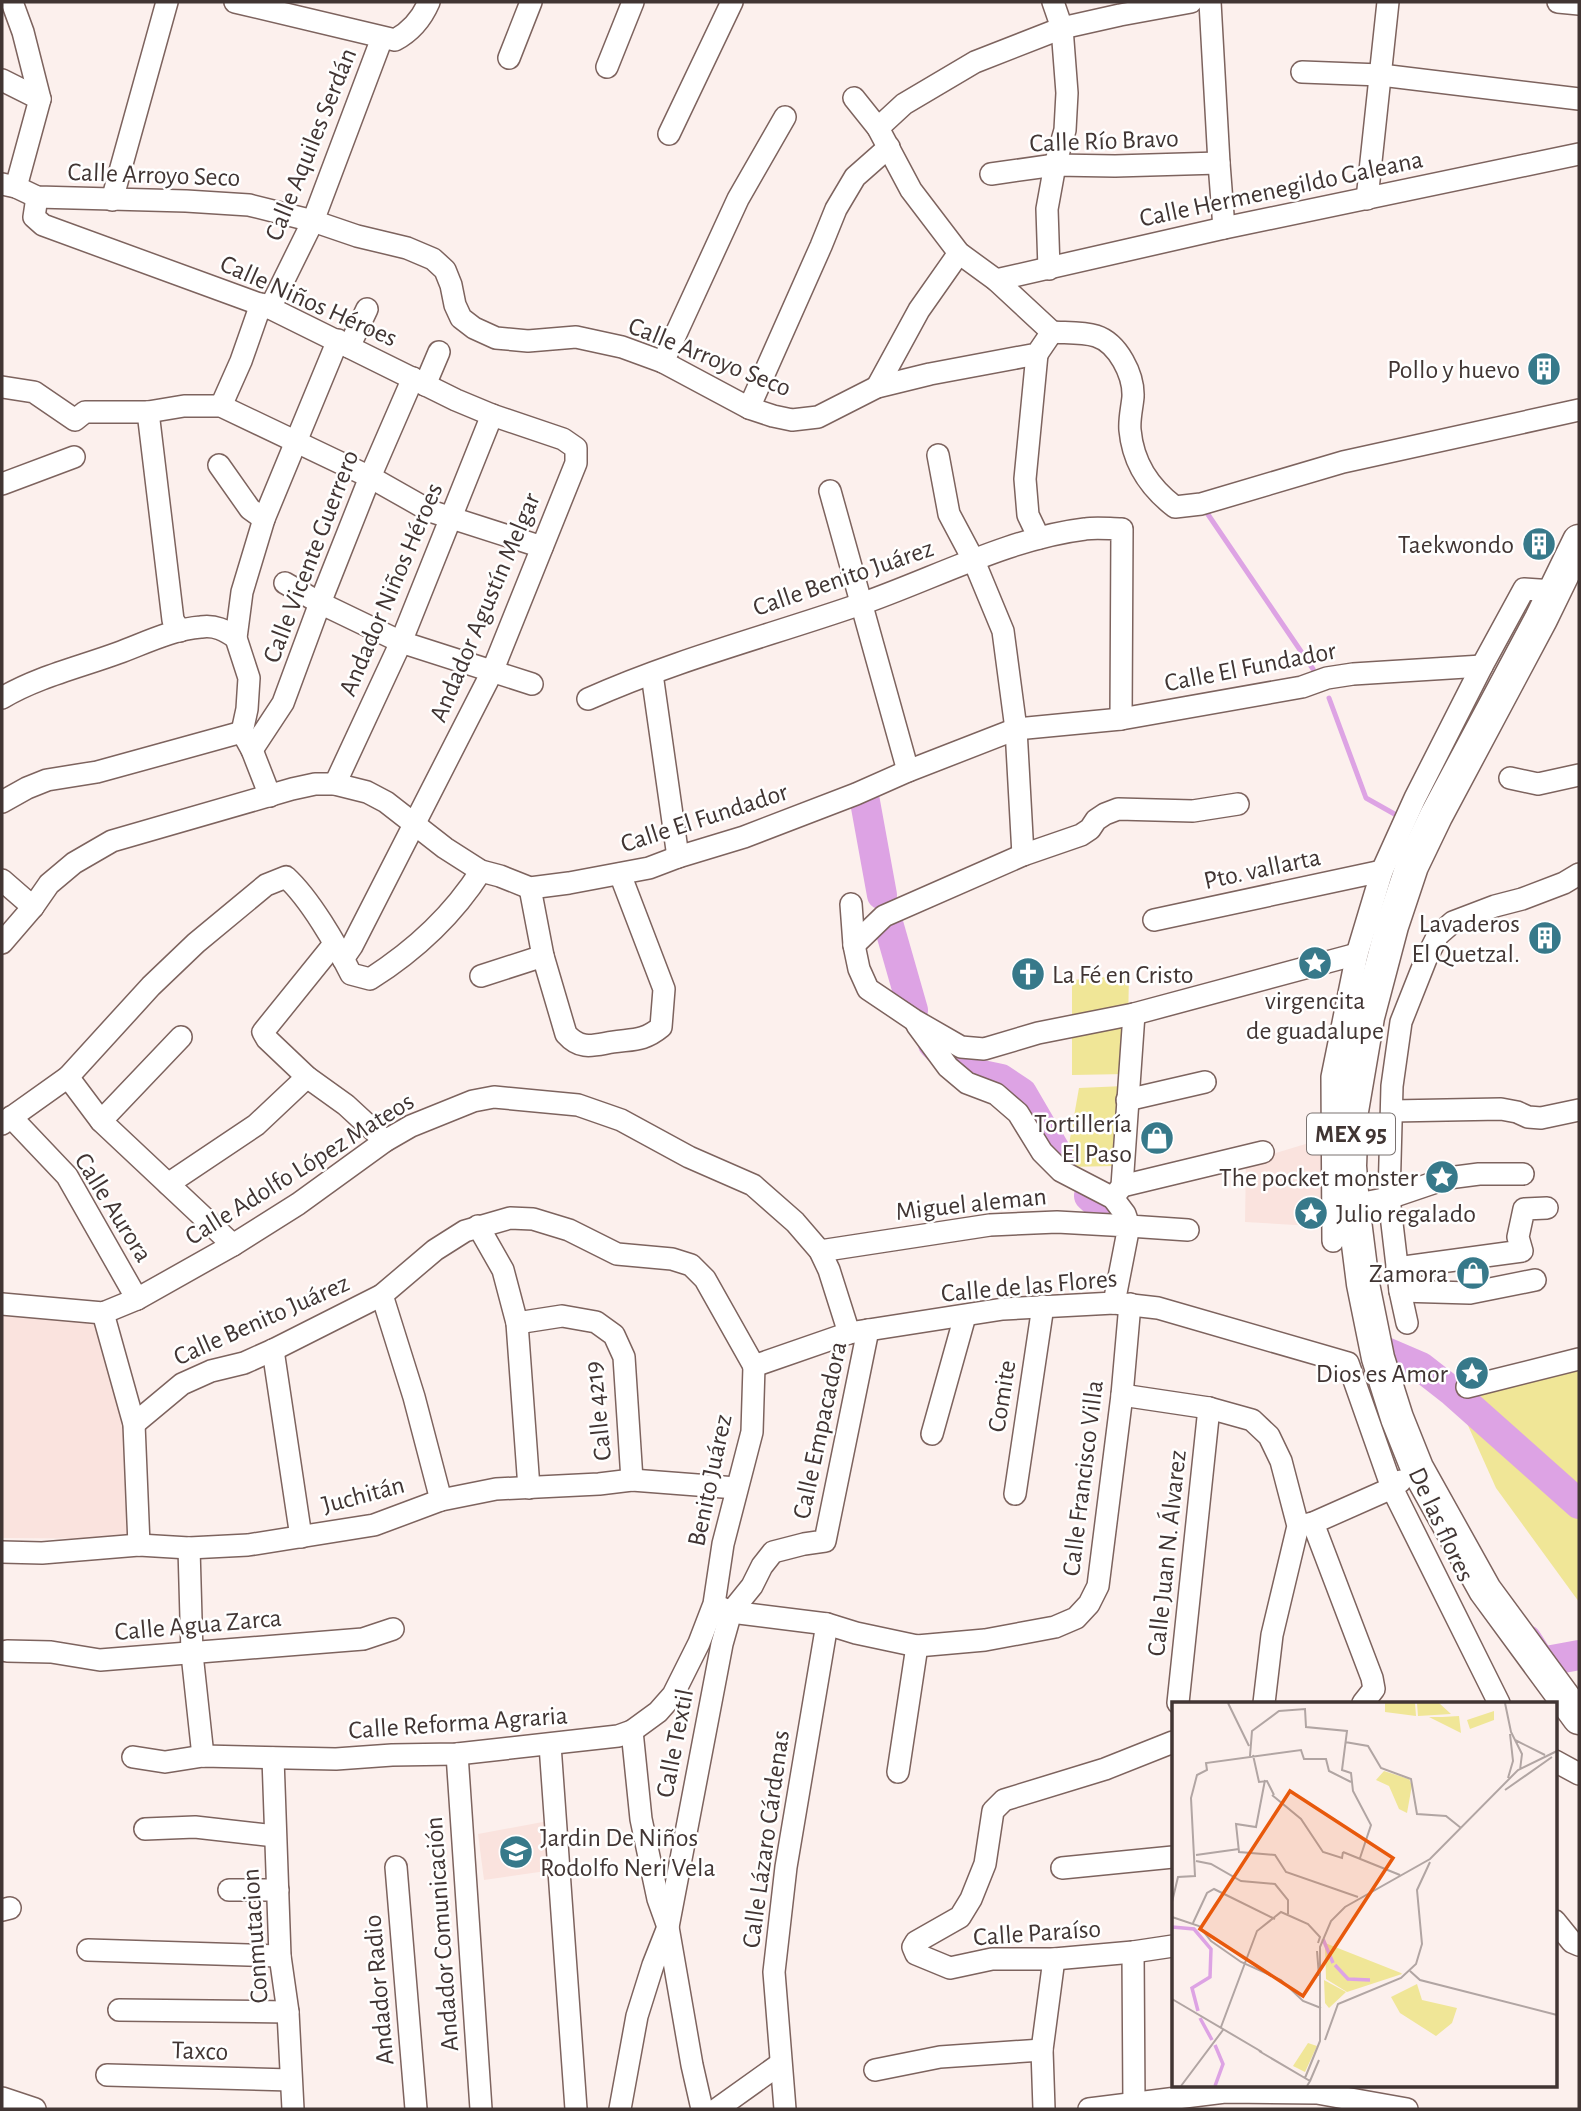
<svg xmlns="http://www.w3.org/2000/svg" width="1581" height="2111" font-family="'Alegreya Sans',sans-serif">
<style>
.built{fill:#fae3de}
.green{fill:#f0e697}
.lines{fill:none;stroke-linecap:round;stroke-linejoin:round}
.stream{stroke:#dda3e4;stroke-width:5}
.river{stroke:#dda3e4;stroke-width:30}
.minor-casing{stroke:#7d635e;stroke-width:24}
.highway-casing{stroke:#7d635e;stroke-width:35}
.minor{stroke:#fff;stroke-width:21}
.highway{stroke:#fff;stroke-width:32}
.labels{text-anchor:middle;stroke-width:5;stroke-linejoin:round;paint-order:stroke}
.shield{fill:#fff;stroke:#7a7270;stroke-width:2}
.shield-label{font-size:24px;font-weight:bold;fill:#413533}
.street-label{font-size:26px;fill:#413533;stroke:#fff}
.poi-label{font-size:26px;fill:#413533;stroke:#fff;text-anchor:end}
.inset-river{fill:none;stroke:#dda3e4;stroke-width:3.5}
.inset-road{fill:none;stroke:#b1a5a3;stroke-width:2}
.view{fill:#e8590c;fill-opacity:0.15;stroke:#e8590c;stroke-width:3.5}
.inset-edge{fill:none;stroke:#413533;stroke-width:3.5}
</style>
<rect width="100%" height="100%" fill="#fcf0ed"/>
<g class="built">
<polygon points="1322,1139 1321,1184 1329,1227 1245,1222 1246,1162"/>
<polygon points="2,1311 97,1321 125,1427 132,1539 2,1538"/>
<polygon points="548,1821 553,1870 484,1880 478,1834"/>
</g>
<g class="green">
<polygon points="1129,975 1127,1074 1072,1075 1072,980"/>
<polygon points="1124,1086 1116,1166 1065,1167 1079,1088"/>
<polygon points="1579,1366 1579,1602 1496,1488 1453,1392"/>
</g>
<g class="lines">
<g class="stream">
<polyline points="1207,513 1313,669"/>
<polyline points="1329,698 1366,798 1398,816"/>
</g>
<g class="river">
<polyline points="864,796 882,895"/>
<polyline points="889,926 913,1010"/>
<polyline points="933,1044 941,1052 982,1075 1001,1079 1022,1093 1061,1160"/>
<polyline points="1089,1196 1117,1222"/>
<polyline points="1386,1352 1421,1367 1453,1392 1579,1504"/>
<polyline points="1527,1640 1541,1662 1579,1655"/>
</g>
<g class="minor-casing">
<g id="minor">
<polyline points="12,2 23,32 40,99 16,187"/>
<path d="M235,2L395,40C412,31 422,18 429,2"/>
<polyline points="1210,2 1219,163 1224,228"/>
<polyline points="1558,2 1579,4"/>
<polyline points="509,58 531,2"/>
<polyline points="607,67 633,2"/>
<polyline points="1302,72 1381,75 1579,99"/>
<polyline points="2,80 40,99"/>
<polyline points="854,98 878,128 911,190 959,253 996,280 1052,332"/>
<polyline points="878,128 904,104 975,62 1062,28 1120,15 1191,2"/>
<polyline points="669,134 732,2"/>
<polyline points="991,174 1055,165 1115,166 1219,163"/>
<polyline points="2,184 16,187 37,197 186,201 249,205 313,221 357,236 407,248 433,259 445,270 451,285 455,305 461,318 474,328 496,338 528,341 576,337 622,347 663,362 749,408 773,416 792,420 818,417 877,387 930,374 1037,354 1052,332"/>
<polyline points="37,197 34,217 43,225 270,308 456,400 492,415 563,439 576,448 576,463 492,672 352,946 343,959"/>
<polyline points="1367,199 1388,2"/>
<polyline points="112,200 167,2"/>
<polyline points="1049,269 1047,209 1055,165 1065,130 1067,93 1062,28 1053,2"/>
<polyline points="996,280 1224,228 1579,154"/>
<polyline points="270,308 313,221 382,38"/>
<path d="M1052,332C1065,333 1083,332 1096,336C1118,343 1134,375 1133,397C1132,408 1129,419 1130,430C1133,463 1149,487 1175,507L1201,504L1343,462L1579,410"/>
<polyline points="349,347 367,309"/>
<polyline points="1037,354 1025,479 1028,515 1039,538"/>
<polyline points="663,362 738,199 785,117"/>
<polyline points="425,385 439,352"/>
<polyline points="2,387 34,392 75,420 85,412 148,412 184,406 221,406 370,477 430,511 542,547"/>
<polyline points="877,387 919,310 959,253"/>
<polyline points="221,406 241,361 261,304"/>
<polyline points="749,408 821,246 836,209 855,177 889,147"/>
<polyline points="148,412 173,620 180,631"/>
<polyline points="938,455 949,514 974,561 1003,631 1016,729 1023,855"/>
<polyline points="219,465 250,509 264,519"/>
<polyline points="2,484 74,457"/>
<polyline points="830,491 908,771"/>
<polyline points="285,583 320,603 401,642 532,684"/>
<polyline points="652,674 678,857"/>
<path d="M2,698C37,677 80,667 118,653C145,643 173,629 201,627C215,625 225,630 236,638"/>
<path d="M588,699C675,660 768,636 858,605C931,580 1009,538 1085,529C1097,527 1110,529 1122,529L1121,719"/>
<polyline points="252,750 283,703 320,603 370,477 413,378"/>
<polyline points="1510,778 1538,784 1579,775"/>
<polyline points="335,784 401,642 492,415"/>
<polyline points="270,796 252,750 242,732 247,709 249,678 236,638 242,592 264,519 338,340"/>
<polyline points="2,802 27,788 47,780 97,772 242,732"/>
<polyline points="2,880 33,907"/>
<path d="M530,888L543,956L566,1034C581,1051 594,1045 613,1042C634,1039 644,1041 661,1027L664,989L620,874"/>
<polyline points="851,904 854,945 859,969 868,989 914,1020 961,1047 984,1049 1038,1033 1134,1014 1357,954"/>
<polyline points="1154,920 1382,871"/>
<polyline points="2,943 33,907 49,884 74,863 112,841 292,789 315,784 335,784 367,792 386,802 445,848 481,871 500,876 530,888 569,883 649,868 678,857 744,837 856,794 908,771 1016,729 1121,719 1302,687 1327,678 1353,674 1482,666"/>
<polyline points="334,944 263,1032 267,1039 307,1077 346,1105 385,1141"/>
<polyline points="854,945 884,916 1023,855 1081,835 1090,829 1096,820 1105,814 1118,809 1193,811 1238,804"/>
<polyline points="481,976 543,956"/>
<polyline points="917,1025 948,1067 967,1083 996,1094 1018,1113 1042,1152 1061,1171 1113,1198 1125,1214 1129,1226 1188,1230"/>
<polyline points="68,1077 101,1121 233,1245"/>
<polyline points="1127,1100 1205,1082"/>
<polyline points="1392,1111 1501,1109 1517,1112 1528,1117 1541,1118 1579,1110"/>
<polyline points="11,1117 67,1176 137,1299"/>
<polyline points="101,1121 181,1037"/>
<path d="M2,1124L68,1077L151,986L196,943L266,885L286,877C310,899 336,944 351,974L370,979C414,951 453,915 481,871"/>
<polyline points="168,1184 256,1125 307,1077"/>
<polyline points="1122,1186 1263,1152"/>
<polyline points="1113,1198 1122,1186 1134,1014"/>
<polyline points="1353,1205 1389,1198 1448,1178 1479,1174 1523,1174"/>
<polyline points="478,1226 503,1270 517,1323 529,1488"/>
<polyline points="1333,1241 1332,1077 1357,954 1382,871 1415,798 1482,666 1524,589 1554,591"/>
<polyline points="820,1251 990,1225 1057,1222 1129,1226 1114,1303"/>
<polyline points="1397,1268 1522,1251 1518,1237 1524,1209 1547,1208"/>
<polyline points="1400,1291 1470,1293 1535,1280"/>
<polyline points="382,1295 414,1397 441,1500"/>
<polyline points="2,1304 103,1313 137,1299 233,1245 298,1204 385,1141 411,1126 473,1101 494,1097 578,1105 621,1120 689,1157 753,1185 795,1222 820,1251 829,1270 849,1333"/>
<polyline points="103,1313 134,1424 139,1545"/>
<polyline points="517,1323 562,1316 596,1322 614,1335 624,1357 632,1480"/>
<polyline points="1407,1323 1400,1291 1389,1198 1392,1086 1401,1022 1426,959 1438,935 1453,922 1495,906 1522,899 1564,883 1579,874"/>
<polyline points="273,1350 301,1537"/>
<polyline points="754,1366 849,1333 1003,1309 1114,1303 1158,1308 1348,1363 1392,1488 1499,1703"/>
<polyline points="1467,1387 1579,1359"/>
<polyline points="1122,1395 1209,1408 1252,1420 1269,1436 1281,1461 1298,1526 1272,1635 1264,1703"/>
<polyline points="134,1424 182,1384 211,1371 244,1363 273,1350 382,1295 435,1250 465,1231 510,1218 533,1219 569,1230 617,1254 672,1259 691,1265 705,1279 754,1366"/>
<polyline points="932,1434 965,1316"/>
<polyline points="1015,1494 1043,1306"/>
<polyline points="1313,1523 1372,1678 1374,1689 1363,1703"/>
<polyline points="1300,1526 1313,1523 1392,1488 1401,1481"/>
<polyline points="189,1548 192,1654 203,1756"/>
<polyline points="2,1552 42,1553 139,1545 189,1548 248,1545 374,1525 441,1500 496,1489 599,1484 632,1480 736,1488"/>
<polyline points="722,1608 731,1612 827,1624 856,1633 917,1646 985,1640 1055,1627 1076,1618 1089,1604 1098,1586 1122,1395 1130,1304"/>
<polyline points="7,1651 51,1652 100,1660 363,1639 393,1629"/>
<polyline points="1178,1703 1209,1408"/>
<polyline points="632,1731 641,1819 658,1899 668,1927 692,2065 702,2109"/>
<polyline points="1173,1742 1105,1769 1004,1800 993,1811 985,1864 971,1899 960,1917 916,1942 913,1947 916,1954 950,1968 992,1959 1054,1959 1133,1952 1173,1946"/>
<polyline points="550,1745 576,2109"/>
<polyline points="457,1754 481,2109"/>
<polyline points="133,1757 165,1762 203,1756 336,1759 392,1755 457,1754 618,1736 632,1731 658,1712 673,1695 699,1643 714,1604 723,1544 752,1432 754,1366"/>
<polyline points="273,1758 280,1956 288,2012 293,2109"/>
<polyline points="1555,1761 1579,1774"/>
<polyline points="898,1772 917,1646"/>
<polyline points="145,1829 195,1827 275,1836"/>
<polyline points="396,1867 416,2109"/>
<polyline points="1062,1868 1173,1857"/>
<polyline points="229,1890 278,1890"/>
<polyline points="2,1910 10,1908"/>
<polyline points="1555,1921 1572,1942 1579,1945"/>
<polyline points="88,1950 280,1956"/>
<polyline points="1133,1952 1134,2104"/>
<polyline points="119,2010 288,2012"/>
<polyline points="875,2070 940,2057 1042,2050"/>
<polyline points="107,2075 291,2080"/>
<polyline points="2,2098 35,2109"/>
<polyline points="620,2109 637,2016 653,1965 668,1927 722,1644 731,1612 752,1586 762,1566 773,1552 804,1544 825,1541 868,1330"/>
<polyline points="717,2109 780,2064"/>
<polyline points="785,2109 774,1972 786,1867 827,1624"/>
<polyline points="1044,2109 1042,2050 1054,1959"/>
<polyline points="1089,2109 1225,2092 1317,2093 1407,2109"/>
</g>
</g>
<g class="highway-casing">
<polyline id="highway" points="1579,541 1541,619 1436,816 1412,866 1392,926 1368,1017 1352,1111 1350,1166 1353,1205 1363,1284 1378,1358 1397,1418 1417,1468 1485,1590 1579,1718"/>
</g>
<use href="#minor" class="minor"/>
<use href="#highway" class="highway"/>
</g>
<defs>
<g id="building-disc" transform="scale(1.75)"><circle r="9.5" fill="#37798a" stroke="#fff"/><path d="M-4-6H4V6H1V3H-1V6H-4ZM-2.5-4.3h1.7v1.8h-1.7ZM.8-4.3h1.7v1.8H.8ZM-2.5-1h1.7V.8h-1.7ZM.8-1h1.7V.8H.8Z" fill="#fff"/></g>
<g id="sight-disc" transform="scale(1.75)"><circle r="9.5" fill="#37798a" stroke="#fff"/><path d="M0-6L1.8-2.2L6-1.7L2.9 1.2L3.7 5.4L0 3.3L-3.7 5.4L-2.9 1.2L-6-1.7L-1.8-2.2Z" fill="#fff"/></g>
<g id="church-disc" transform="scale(1.75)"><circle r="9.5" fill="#37798a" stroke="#fff"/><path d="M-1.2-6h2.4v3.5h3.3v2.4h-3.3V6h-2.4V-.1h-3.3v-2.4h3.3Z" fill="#fff"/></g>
<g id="shop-disc" transform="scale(1.75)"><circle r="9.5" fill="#37798a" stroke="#fff"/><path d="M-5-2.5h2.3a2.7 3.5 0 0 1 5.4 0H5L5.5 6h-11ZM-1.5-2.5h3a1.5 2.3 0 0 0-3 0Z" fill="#fff"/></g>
<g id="school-disc" transform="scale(1.75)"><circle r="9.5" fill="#37798a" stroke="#fff"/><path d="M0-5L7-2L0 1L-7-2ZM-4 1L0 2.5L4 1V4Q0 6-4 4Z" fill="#fff"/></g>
</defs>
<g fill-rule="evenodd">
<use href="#building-disc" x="1544" y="369"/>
<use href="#building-disc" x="1539" y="544"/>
<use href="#building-disc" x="1545" y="938"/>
<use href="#sight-disc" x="1315" y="963"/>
<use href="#church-disc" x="1028" y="974"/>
<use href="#shop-disc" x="1157" y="1138"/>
<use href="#sight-disc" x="1442" y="1177"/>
<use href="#sight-disc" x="1311" y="1213"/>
<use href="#shop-disc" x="1473" y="1273"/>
<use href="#sight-disc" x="1472" y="1373"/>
<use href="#school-disc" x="516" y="1852"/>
</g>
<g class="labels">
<rect class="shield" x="1307" y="1113.5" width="88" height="41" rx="5"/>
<g class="shield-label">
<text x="1351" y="1142">MEX 95</text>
</g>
<g class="street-label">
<text transform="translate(1104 140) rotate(-2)" y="9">Calle Río Bravo</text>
<text transform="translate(310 144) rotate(-68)" y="9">Calle Aquiles Serdán</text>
<text transform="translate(154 174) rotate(2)" y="9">Calle Arroyo Seco</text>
<text transform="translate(1281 188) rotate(-12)" y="9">Calle Hermenegildo Galeana</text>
<text transform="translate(309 300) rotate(24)" y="9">Calle Niños Héroes</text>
<text transform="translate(710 356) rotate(22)" y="9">Calle Arroyo Seco</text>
<text transform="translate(310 556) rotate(-69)" y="9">Calle Vicente Guerrero</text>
<text transform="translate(843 577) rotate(-19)" y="9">Calle Benito Juárez</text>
<text transform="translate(390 589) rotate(-67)" y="9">Andador Niños Héroes</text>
<text transform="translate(484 607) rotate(-67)" y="9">Andador Agustín Melgar</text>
<text transform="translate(1250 666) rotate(-11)" y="9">Calle El Fundador</text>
<text transform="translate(704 817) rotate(-18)" y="9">Calle El Fundador</text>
<text transform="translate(1262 868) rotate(-12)" y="9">Pto. vallarta</text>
<text transform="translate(299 1168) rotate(-32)" y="9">Calle Adolfo López Mateos</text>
<text transform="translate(971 1203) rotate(-6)" y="9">Miguel aleman</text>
<text transform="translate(114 1207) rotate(58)" y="9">Calle Aurora</text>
<text transform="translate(1029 1285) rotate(-5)" y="9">Calle de las Flores</text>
<text transform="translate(261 1319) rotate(-24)" y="9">Calle Benito Juárez</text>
<text transform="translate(1001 1396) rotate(-81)" y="9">Comite</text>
<text transform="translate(597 1411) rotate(-96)" y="9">Calle 4219</text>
<text transform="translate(819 1430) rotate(-78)" y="9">Calle Empacadora</text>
<text transform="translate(1082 1478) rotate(-83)" y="9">Calle Francisco Villa</text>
<text transform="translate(709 1480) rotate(-78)" y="9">Benito Juárez</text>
<text transform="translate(363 1494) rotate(-15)" y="9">Juchitán</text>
<text transform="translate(1442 1524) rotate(65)" y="9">De las flores</text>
<text transform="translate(1166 1553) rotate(-84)" y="9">Calle Juan N. Álvarez</text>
<text transform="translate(198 1624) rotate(-5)" y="9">Calle Agua Zarca</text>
<text transform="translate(458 1722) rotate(-4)" y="9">Calle Reforma Agraria</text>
<text transform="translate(674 1743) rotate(-79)" y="9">Calle Textil</text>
<text transform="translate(765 1839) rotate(-82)" y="9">Calle Lázaro Cárdenas</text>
<text transform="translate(1037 1932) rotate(-4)" y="9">Calle Paraíso</text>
<text transform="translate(441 1934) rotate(-94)" y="9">Andador Comunicación</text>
<text transform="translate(254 1936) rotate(-94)" y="9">Conmutacion</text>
<text transform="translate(378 1990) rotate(-95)" y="9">Andador Radio</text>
<text transform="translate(200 2050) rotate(2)" y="9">Taxco</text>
</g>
<g class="poi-label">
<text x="1520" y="378">Pollo y huevo</text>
<text x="1514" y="553">Taekwondo</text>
<text x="1520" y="932">Lavaderos<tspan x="1520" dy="30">El Quetzal.</tspan></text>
<text x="1052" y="983" text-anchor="start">La Fé en Cristo</text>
<text x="1315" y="1009" text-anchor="middle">virgencita<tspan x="1315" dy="30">de guadalupe</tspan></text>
<text x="1132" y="1132">Tortillería<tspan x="1132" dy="30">El Paso</tspan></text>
<text x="1418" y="1186">The pocket monster</text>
<text x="1336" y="1222" text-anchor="start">Julio regalado</text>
<text x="1448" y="1282">Zamora</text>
<text x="1448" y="1382">Dios es Amor</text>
<text x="540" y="1846" text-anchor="start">Jardin De Niños<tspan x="540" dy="30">Rodolfo Neri Vela</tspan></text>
</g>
</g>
<g transform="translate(1172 1702)">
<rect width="385" height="385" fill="#fcf0ed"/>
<path d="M213,1H243L244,14L213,10ZM245,1H267L279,12L246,14ZM322,9V18L298,27L295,18ZM287,14L289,31L257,15H270ZM212,69L237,77L240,83L235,111L227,107L217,84L204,78ZM153,241L229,271L230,272L175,290L154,277ZM152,278L174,290L157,306L153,301ZM245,282L250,298L285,306L280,321L264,334L228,311L219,295ZM136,341L145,344L133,370L121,364Z" fill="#f0e697"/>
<path class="inset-river" d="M0,225L22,227L39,247L38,275L20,286L26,309M151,237L161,261M163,263L176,277L198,278M28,316L40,338M43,343L51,362L43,384"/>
<path class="inset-road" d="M56,1L77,44M333,1L339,30L350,52L348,68M343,38L373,53M173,40L196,44L209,66L239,77L245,112L274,114L289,126M81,53L87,80L95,79L102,93M78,54L80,29L107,9L133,7L134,25L175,29L170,68L179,71L181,89L199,123L188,156M336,76L341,59L338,32M93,78L84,125L64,122L67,150L103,153L114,170L186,195M333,88L380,55M100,93L129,117L151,150L170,156L171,150M171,150L228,173M24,153L67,147M24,159L39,162L69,179L103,182L116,198V212M0,200L6,175L23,174L19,96L25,73L35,68L34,61L129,48L132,57H154L157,69L179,80M0,215L27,224L39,239L69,260L109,278L131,299L149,306M21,221L35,191L42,187L103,217M145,249L147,274M238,269L248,278L385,313M0,297L90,350M49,325L85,229L109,210L136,222L148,235L146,241M153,338L166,302L229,276L244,262L250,242L245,188L258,160M87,349L138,379L135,384M133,376L148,339V245L159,219L173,205L258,157L346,68L385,49M138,379L147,358M9,384L51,328"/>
<path class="view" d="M118,89L221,156L131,294L28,227Z"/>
<rect width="385" height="385" class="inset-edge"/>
</g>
<rect width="1581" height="2111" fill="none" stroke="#413533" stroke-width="7"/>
</svg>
